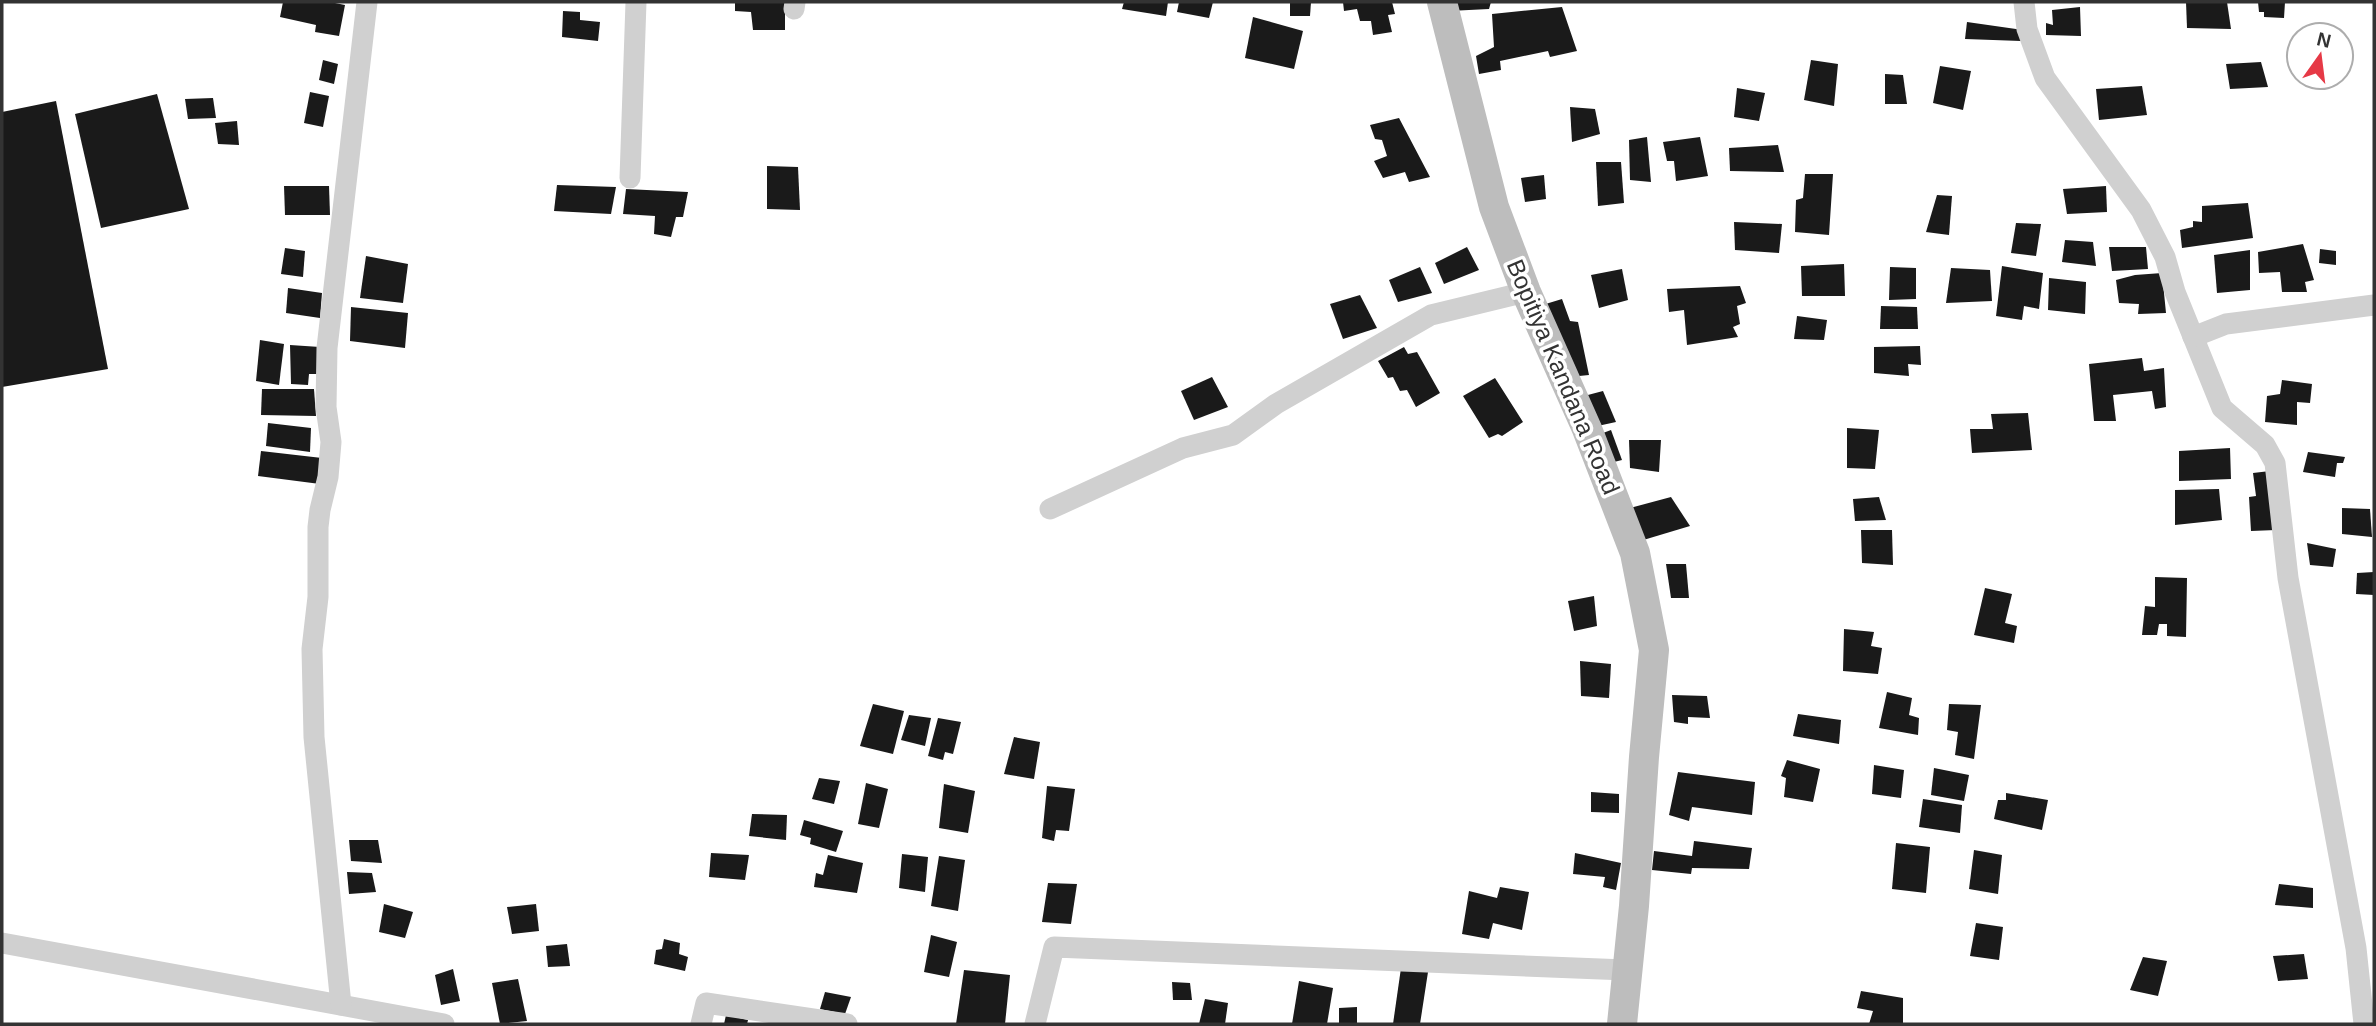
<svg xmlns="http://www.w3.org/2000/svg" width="2376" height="1026" font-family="Arial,sans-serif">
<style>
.building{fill:#1a1a1a}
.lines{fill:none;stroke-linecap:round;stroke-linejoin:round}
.street{stroke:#d0d0d0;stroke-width:21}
.secondary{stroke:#bdbdbd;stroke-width:30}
.labels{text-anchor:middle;stroke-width:7;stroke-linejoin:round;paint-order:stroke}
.street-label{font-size:24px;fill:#333;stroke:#fff}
</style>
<rect width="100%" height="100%" fill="#fff"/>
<g class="building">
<polygon points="283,2 330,2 345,5 339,36 315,32 316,25 280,17"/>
<polygon points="735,2 785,2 785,30 753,30 751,12 735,11"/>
<polygon points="1124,2 1168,2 1166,16 1122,9"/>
<polygon points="1179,2 1213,2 1209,18 1177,12"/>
<polygon points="1290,2 1311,2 1310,16 1290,16"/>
<polygon points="1343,2 1392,2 1395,14 1388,15 1392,32 1373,35 1371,21 1360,21 1357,9 1344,11"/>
<polygon points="1448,2 1491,2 1489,9 1449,11"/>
<polygon points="2186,2 2227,2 2231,29 2187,28"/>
<polygon points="2258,2 2285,2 2284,18 2264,17 2264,12 2259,12"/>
<polygon points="1562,7 1577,51 1550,57 1548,51 1500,61 1501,70 1479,74 1476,56 1494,47 1492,14"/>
<polygon points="2080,7 2081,36 2046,35 2046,23 2053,25 2052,10"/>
<polygon points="563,11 580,12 580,20 600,22 598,41 562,37"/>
<polygon points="1253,17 1303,31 1294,69 1245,58"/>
<polygon points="1967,22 2023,30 2021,41 1965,39"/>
<polygon points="323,60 338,64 334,84 319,80"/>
<polygon points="1811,60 1838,64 1834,106 1804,100"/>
<polygon points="2261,62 2268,87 2230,89 2226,64"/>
<polygon points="1940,66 1971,71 1963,110 1933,103"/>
<polygon points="1885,74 1903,75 1907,104 1885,104"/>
<polygon points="2142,86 2147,115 2099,120 2096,89"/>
<polygon points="1737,88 1765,93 1759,121 1734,117"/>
<polygon points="310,92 329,96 323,127 304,123"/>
<polygon points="157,94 189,209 101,228 75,114"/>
<polygon points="213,98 216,118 188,119 185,99"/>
<polygon points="56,101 108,369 2,387 2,112"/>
<polygon points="1570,107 1595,109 1600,134 1572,142"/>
<polygon points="1399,118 1430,177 1409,182 1405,172 1383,178 1374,161 1387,156 1382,140 1375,139 1370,125"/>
<polygon points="237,121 239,145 218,144 215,123"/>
<polygon points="1647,137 1651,182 1630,180 1629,140"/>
<polygon points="1700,137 1708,176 1676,181 1674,161 1667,161 1663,142"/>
<polygon points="1778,145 1784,172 1730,171 1729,148"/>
<polygon points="1596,162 1621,162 1624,203 1598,206"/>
<polygon points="767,166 798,167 800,210 767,209"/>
<polygon points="1805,174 1833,174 1829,235 1795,232 1796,200 1803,198"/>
<polygon points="1544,175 1546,199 1525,202 1521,178"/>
<polygon points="557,185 616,187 611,214 554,211"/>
<polygon points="284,186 329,186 330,215 285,215"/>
<polygon points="2106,186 2107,212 2067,214 2063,189"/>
<polygon points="626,189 688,192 683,217 676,217 671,237 654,234 655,216 623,214"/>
<polygon points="1937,195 1952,196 1949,235 1926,232"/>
<polygon points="2248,203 2253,238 2182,248 2180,230 2193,227 2193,221 2202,222 2202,206"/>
<polygon points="1734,222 1782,224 1779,253 1735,250"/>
<polygon points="2016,223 2041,224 2036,256 2011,253"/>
<polygon points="2065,240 2093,242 2096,266 2062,262"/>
<polygon points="2303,244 2314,280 2305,282 2307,292 2282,292 2280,272 2259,273 2258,252"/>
<polygon points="1467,247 1479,270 1444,284 1435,263"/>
<polygon points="2109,247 2146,247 2148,269 2112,271"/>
<polygon points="285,248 305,251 303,277 281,274"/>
<polygon points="2320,249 2336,251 2336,265 2319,263"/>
<polygon points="2250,250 2250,290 2217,293 2214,255"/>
<polygon points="366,256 408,264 403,303 360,298"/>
<polygon points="1844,264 1845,296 1802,296 1801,266"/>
<polygon points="2002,266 2043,273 2039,309 2024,306 2022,320 1996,316"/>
<polygon points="1420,267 1432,293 1398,302 1389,280"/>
<polygon points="1890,267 1916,268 1916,299 1889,300"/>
<polygon points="1951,268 1990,270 1992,301 1946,303"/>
<polygon points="1622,269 1628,300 1599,308 1591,275"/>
<polygon points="2162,273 2166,313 2138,314 2139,304 2119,303 2116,280 2135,275"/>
<polygon points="2049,278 2086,282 2085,314 2048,310"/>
<polygon points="1740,286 1746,303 1737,306 1740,324 1733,327 1738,337 1687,345 1684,310 1669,312 1667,289"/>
<polygon points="288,288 322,293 320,318 286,313"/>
<polygon points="1360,295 1377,328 1343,339 1330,304"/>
<polygon points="1562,299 1570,321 1578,322 1589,375 1569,377 1539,306"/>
<polygon points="1881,306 1917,307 1918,329 1880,329"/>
<polygon points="351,307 408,313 405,348 350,341"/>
<polygon points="1797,316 1827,320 1824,340 1794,339"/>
<polygon points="260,340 284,344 279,385 256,381"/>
<polygon points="290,345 320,347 320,374 309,374 308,385 291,384"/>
<polygon points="1920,346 1921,365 1908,364 1909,376 1874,373 1874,347"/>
<polygon points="1404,347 1408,354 1417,352 1440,393 1416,407 1407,390 1400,391 1393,377 1388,378 1378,361"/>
<polygon points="2142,358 2144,371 2164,368 2166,407 2155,409 2152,391 2113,395 2116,421 2094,421 2089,364"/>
<polygon points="1212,377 1228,407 1194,420 1181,391"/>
<polygon points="1495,378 1523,422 1502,436 1498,434 1489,438 1463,396"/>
<polygon points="2282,380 2312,384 2310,403 2297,402 2297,425 2265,422 2267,396 2280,394"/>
<polygon points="262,389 314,389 316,416 261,415"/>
<polygon points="1603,391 1616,422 1593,427 1584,396"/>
<polygon points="2028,413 2032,450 1972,453 1970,429 1993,429 1991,414"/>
<polygon points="268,423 311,428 310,452 266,446"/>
<polygon points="1847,428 1879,430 1875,469 1847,468"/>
<polygon points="1611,430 1622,460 1606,464 1595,436"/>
<polygon points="1629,440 1661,440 1659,472 1630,468"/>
<polygon points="2230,448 2231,479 2179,481 2179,451"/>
<polygon points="261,451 322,458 320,484 258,476"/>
<polygon points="2308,452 2345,457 2343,463 2337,463 2335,477 2303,472"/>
<polygon points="2270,471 2276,530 2251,531 2249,497 2256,496 2253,473"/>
<polygon points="2219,489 2222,520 2175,525 2175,490"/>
<polygon points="1671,497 1690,526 1640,541 1630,508"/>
<polygon points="1879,497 1886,520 1855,521 1853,499"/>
<polygon points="2342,508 2370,509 2372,537 2342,534"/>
<polygon points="1861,530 1892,530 1893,565 1862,563"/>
<polygon points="2307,543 2336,549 2333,567 2310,565"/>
<polygon points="1666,564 1686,564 1689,598 1671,598"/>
<polygon points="2374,572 2374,595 2356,594 2357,573"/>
<polygon points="2155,577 2187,578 2186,637 2167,636 2167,624 2159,624 2157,635 2142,635 2145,606 2155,607"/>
<polygon points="1985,588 2012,594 2005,623 2017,626 2014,643 1974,635"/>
<polygon points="1594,596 1597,626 1574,631 1568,601"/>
<polygon points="1844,629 1874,632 1871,646 1882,648 1878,674 1843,671"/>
<polygon points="1580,661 1611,664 1609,698 1581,696"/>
<polygon points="1887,692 1912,698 1909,715 1919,718 1918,735 1879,728"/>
<polygon points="1672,695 1707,696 1710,718 1688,717 1688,724 1674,722"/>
<polygon points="873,704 904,711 893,754 860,746"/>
<polygon points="1949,704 1981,705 1974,759 1955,755 1958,732 1947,730"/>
<polygon points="1798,714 1841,720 1839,744 1793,736"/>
<polygon points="909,715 931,718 925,746 901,740"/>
<polygon points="938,718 961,722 953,754 945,752 943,760 928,756"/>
<polygon points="1014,737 1040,742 1034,779 1004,774"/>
<polygon points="1787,760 1820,769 1813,802 1784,797 1786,778 1781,776"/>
<polygon points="1874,765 1904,770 1901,798 1872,794"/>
<polygon points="1934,768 1969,775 1964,801 1931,795"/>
<polygon points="1678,772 1755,782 1752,815 1692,807 1689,821 1669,815"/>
<polygon points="819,778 840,781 834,804 812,799"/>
<polygon points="866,783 888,789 879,828 858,824"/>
<polygon points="944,784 975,791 968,833 939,828"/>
<polygon points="1047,786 1075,789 1069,831 1056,830 1054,841 1042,838"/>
<polygon points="1591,792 1619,794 1619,813 1591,812"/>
<polygon points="2006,793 2048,800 2042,830 1994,819 1998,800 2006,800"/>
<polygon points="1923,799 1962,805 1960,833 1919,827"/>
<polygon points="752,814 787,815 786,840 749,836"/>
<polygon points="804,820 843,831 836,852 810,844 811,838 800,835"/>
<polygon points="349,840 378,840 382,863 351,861"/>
<polygon points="1694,841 1752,848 1749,869 1692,868 1691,874 1652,870 1654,851 1692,856"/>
<polygon points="1896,843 1930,847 1926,893 1892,889"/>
<polygon points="1974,850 2002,855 1998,894 1969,889"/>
<polygon points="711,853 749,855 745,880 709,877"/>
<polygon points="1575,853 1621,863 1616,890 1603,887 1605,877 1573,874"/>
<polygon points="902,854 928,857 925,892 899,888"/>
<polygon points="828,855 863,863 857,893 814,887 816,873 823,875"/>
<polygon points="939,856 965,860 958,911 931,906"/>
<polygon points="347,872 372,873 376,892 349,894"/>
<polygon points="1048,883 1077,884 1071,924 1042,922"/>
<polygon points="2279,884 2313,888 2313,908 2275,905"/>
<polygon points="1500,887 1529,892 1522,930 1493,923 1489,939 1462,934 1469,891 1497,898"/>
<polygon points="384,904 413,912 405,938 379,932"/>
<polygon points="536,904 539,931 512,934 507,907"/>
<polygon points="1976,923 2003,927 1999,960 1970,956"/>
<polygon points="931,935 957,942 949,977 924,972"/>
<polygon points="664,939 680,943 679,954 688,957 685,971 654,964 656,950 662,949"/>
<polygon points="567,944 570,966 548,967 546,946"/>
<polygon points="2304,954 2308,979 2278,981 2273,956"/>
<polygon points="2143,957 2167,961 2158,996 2130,990"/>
<polygon points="1401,968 1428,972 1420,1024 1393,1024"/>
<polygon points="453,969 460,1001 441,1005 435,975"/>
<polygon points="964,970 1010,975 1005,1024 956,1024"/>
<polygon points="518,979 527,1021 500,1024 492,983"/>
<polygon points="1299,981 1333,988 1327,1024 1292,1024"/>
<polygon points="1172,982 1190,983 1192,1000 1173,1000"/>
<polygon points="1861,991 1903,998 1903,1024 1869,1024 1873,1011 1857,1008"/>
<polygon points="825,992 851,997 845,1014 820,1009"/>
<polygon points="1205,999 1228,1003 1225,1024 1199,1024"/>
<polygon points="1357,1007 1357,1024 1339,1024 1339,1008"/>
<polygon points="726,1015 748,1020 747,1024 724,1024"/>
</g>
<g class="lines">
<g class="street">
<polyline points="2024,2 2027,29 2045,78 2141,210 2165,257 2175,292 2222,408 2265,445 2275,463 2288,578 2356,948 2364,1024"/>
<polyline points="794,9 795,2"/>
<polyline points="630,178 636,2"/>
<polyline points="2193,337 2226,324 2374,305"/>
<polyline points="1050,509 1183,448 1233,435 1276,404 1431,315 1526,292"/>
<polyline points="2,943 444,1024"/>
<polyline points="341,1005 314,737 312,649 318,597 318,527 320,510 328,477 331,442 326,407 327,348 367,2"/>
<polyline points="701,1024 706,1003 847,1024"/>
<polyline points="1035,1024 1054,947 1626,970"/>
</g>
<polyline class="secondary" points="1442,2 1494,207 1526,292 1587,429 1635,553 1654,650 1644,757 1634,906 1622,1024"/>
</g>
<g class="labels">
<g class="street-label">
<text transform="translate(1563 377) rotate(67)" y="8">Bopitiya Kandana Road</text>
</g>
</g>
<rect width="2376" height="1026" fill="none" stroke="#333333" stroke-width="7"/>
<g transform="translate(2320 56) rotate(14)"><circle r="33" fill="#ffffff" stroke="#adadad" stroke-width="2"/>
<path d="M0-5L12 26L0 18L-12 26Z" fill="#e63946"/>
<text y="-10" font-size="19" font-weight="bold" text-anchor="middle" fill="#333333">N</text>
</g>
</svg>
